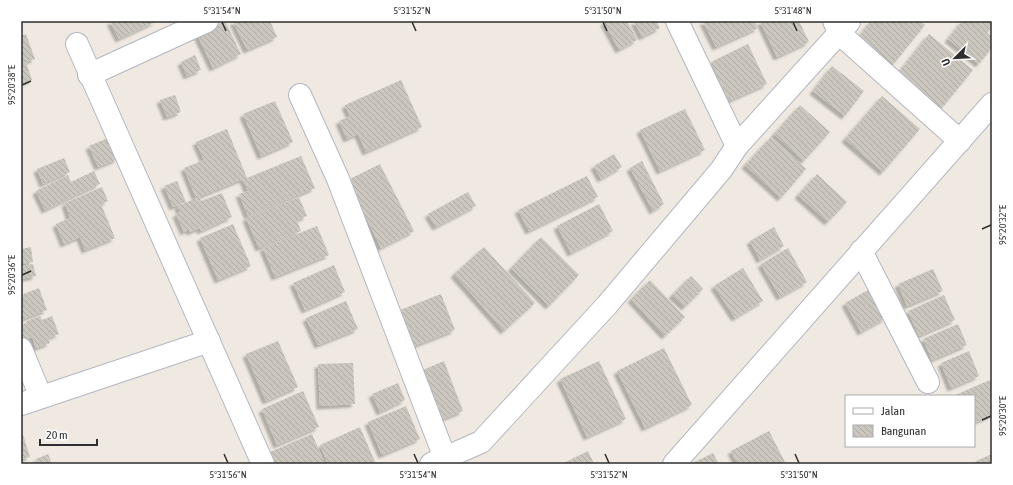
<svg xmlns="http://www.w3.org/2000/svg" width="1013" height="485" font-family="'Asap Condensed',sans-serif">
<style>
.building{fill:url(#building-back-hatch);filter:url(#shadow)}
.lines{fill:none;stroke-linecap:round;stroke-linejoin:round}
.minor-casing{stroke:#b4b7c1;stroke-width:24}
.minor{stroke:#fff;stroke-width:22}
.ticks{fill:none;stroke:#2e2e2e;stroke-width:1.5}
.neatline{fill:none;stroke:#2e2e2e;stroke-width:1.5}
.ticks-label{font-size:10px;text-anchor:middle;fill:#2e2e2e}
</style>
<defs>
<pattern id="building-back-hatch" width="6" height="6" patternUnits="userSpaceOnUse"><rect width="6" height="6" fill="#cbc7bf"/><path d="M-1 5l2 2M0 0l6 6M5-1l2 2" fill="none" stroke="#afaba4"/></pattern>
<filter id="shadow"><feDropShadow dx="-3.5" dy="3.5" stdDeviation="1" flood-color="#0004"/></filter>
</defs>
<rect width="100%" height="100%" fill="#efe9e1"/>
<g class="building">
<polygon points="110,21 157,21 119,39"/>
<polygon points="225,21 241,54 213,68 197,34"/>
<polygon points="233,21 270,21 277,37 247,50"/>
<polygon points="606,21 627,21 637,40 619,50 604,22"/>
<polygon points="634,21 656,21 660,28 642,37"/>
<polygon points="703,21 754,21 758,28 716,47"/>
<polygon points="760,21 799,21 809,42 777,57"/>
<polygon points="871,21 920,21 925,25 892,66 857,39"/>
<polygon points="962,21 992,21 992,27 987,33 992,37 992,48 979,64 948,39"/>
<polygon points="26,34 35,59 26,62 32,80 21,84 21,36"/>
<polygon points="929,34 973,70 942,108 899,72"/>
<polygon points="748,44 767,84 729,101 711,62"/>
<polygon points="195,55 201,70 187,76 181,62"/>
<polygon points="832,66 864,91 845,116 813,91"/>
<polygon points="401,80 422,127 366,152 358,134 347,139 339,121 350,116 345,105"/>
<polygon points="175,95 181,112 167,117 160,100"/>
<polygon points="882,96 920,129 883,172 845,139"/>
<polygon points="275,101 293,142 261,156 243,114"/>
<polygon points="800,105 830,132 804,161 774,134"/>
<polygon points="685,109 705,150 660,171 640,130"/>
<polygon points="227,129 247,178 301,156 315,188 248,216 239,194 248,191 243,179 199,197 201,201 222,193 232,217 201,231 200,228 190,232 189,229 184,232 176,214 180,212 178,206 196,198 184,168 204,160 196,142"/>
<polygon points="771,137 806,169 781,198 745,165"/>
<polygon points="108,138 118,159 98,167 89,146"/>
<polygon points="614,154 622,167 601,179 594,166"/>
<polygon points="64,158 70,172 43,184 37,169"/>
<polygon points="642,161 664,204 653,211 630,168"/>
<polygon points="380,164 414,231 381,248 348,180"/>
<polygon points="94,171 100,184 45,210 36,191 68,175 71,182"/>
<polygon points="817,174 847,202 828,222 798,195"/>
<polygon points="587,176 598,197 529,231 518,210"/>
<polygon points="177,181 186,202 173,207 164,186"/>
<polygon points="102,187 108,201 101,204 115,238 85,250 80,237 64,244 56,224 70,218 65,203"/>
<polygon points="468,192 476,206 436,227 428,214"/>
<polygon points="299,197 307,216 297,220 301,231 259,248 246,218"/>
<polygon points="599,204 613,231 571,253 557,226"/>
<polygon points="233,224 251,266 218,280 200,238"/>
<polygon points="317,226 329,255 275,277 263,248"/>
<polygon points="774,227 784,246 760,260 750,241"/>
<polygon points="541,237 579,275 549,306 511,268"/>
<polygon points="31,247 33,262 21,264 21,249"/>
<polygon points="484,247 535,303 504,331 454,274"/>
<polygon points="788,248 807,282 780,297 761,264"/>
<polygon points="33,264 36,276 21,279 21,267"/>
<polygon points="334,265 345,292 305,310 293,283"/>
<polygon points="743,268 763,301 735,318 714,286"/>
<polygon points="933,269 943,291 907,306 898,284"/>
<polygon points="691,276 703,289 685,307 672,295"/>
<polygon points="650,280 685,317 665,336 631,299"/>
<polygon points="39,288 47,310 21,320 21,295"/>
<polygon points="870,289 886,318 861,332 845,303"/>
<polygon points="441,294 455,330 414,346 400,310"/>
<polygon points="944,295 955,320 919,336 908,311"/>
<polygon points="346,301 358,329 318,345 306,318"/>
<polygon points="40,316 42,320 52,316 59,334 48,338 50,343 36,348 32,337 22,341 21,337 21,325 27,323 27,321"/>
<polygon points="958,324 967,345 932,360 923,339"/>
<polygon points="278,341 298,387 266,401 246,354"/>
<polygon points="664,348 692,405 645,428 617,371"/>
<polygon points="969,351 979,376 951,388 941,363"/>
<polygon points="444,361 463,411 438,421 418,372"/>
<polygon points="599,361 626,419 587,437 560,379"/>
<polygon points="353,363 355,404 320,406 318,364"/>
<polygon points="990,380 992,385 992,415 974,423 974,396 953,396"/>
<polygon points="398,383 405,400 380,412 372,394"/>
<polygon points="303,391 319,427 277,445 262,409"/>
<polygon points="406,406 420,439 382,455 368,422"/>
<polygon points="360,427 376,464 328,464 320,445"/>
<polygon points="21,428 30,457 21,459"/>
<polygon points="769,431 786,464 738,464 731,451"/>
<polygon points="312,434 325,464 275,464 270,452"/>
<polygon points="588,451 594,464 562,464"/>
<polygon points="713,453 719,464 691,464"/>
<polygon points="48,454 52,464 38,464 36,459"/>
<polygon points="992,454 992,464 978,464 976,461"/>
</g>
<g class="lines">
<g class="minor-casing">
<g id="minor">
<polyline points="834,21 840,34 960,141"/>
<polyline points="77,44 263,464"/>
<polyline points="89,75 207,21"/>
<polyline points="300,95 338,179 445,458"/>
<polyline points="737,146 849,22"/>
<polyline points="861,251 928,382"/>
<polyline points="21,349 41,397"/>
<polyline points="21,404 209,341"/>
<polyline points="431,464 481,442 607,305 721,170 737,146 677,21"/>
<polyline points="674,464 992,104"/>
</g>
</g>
<use href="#minor" class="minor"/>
</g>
<path class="ticks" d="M222,22L226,31M412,22L416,31M603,22L607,31M793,22L797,31M22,85L31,81M982,229L991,225M22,275L31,271M982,420L991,416M224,454L228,463M414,454L418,463M605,454L609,463M795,454L799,463"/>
<rect width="1013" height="485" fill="none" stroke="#ffffff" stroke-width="44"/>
<rect x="845" y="395" width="130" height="52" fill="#ffffff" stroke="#ababab"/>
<rect x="853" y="408" width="20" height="6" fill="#ffffff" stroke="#ababab"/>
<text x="881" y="415" font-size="12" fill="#2e2e2e">Jalan</text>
<rect x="853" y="425" width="20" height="12" fill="url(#building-back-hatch)" stroke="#ababab"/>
<text x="881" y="435" font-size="12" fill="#2e2e2e">Bangunan</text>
<g transform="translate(955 58) rotate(246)" stroke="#ffffff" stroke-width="3" paint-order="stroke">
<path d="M0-3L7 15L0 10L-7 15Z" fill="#2e2e2e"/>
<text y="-6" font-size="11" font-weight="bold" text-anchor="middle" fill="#2e2e2e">U</text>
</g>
<path d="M40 439v6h57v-6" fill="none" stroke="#2e2e2e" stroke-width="2"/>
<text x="46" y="439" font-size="12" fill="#2e2e2e" stroke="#ffffff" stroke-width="3" paint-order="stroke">20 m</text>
<rect x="22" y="22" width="969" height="441" class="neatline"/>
<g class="ticks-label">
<text x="222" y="14">5°31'54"N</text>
<text x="412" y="14">5°31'52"N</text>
<text x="603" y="14">5°31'50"N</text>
<text x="793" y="14">5°31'48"N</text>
<text transform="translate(11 85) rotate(-90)" y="4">95°20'38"E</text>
<text transform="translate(1002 225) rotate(-90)" y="4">95°20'32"E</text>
<text transform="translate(11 275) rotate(-90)" y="4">95°20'36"E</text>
<text transform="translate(1002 416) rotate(-90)" y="4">95°20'30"E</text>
<text x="228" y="478">5°31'56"N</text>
<text x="418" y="478">5°31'54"N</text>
<text x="609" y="478">5°31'52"N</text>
<text x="799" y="478">5°31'50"N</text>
</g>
</svg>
